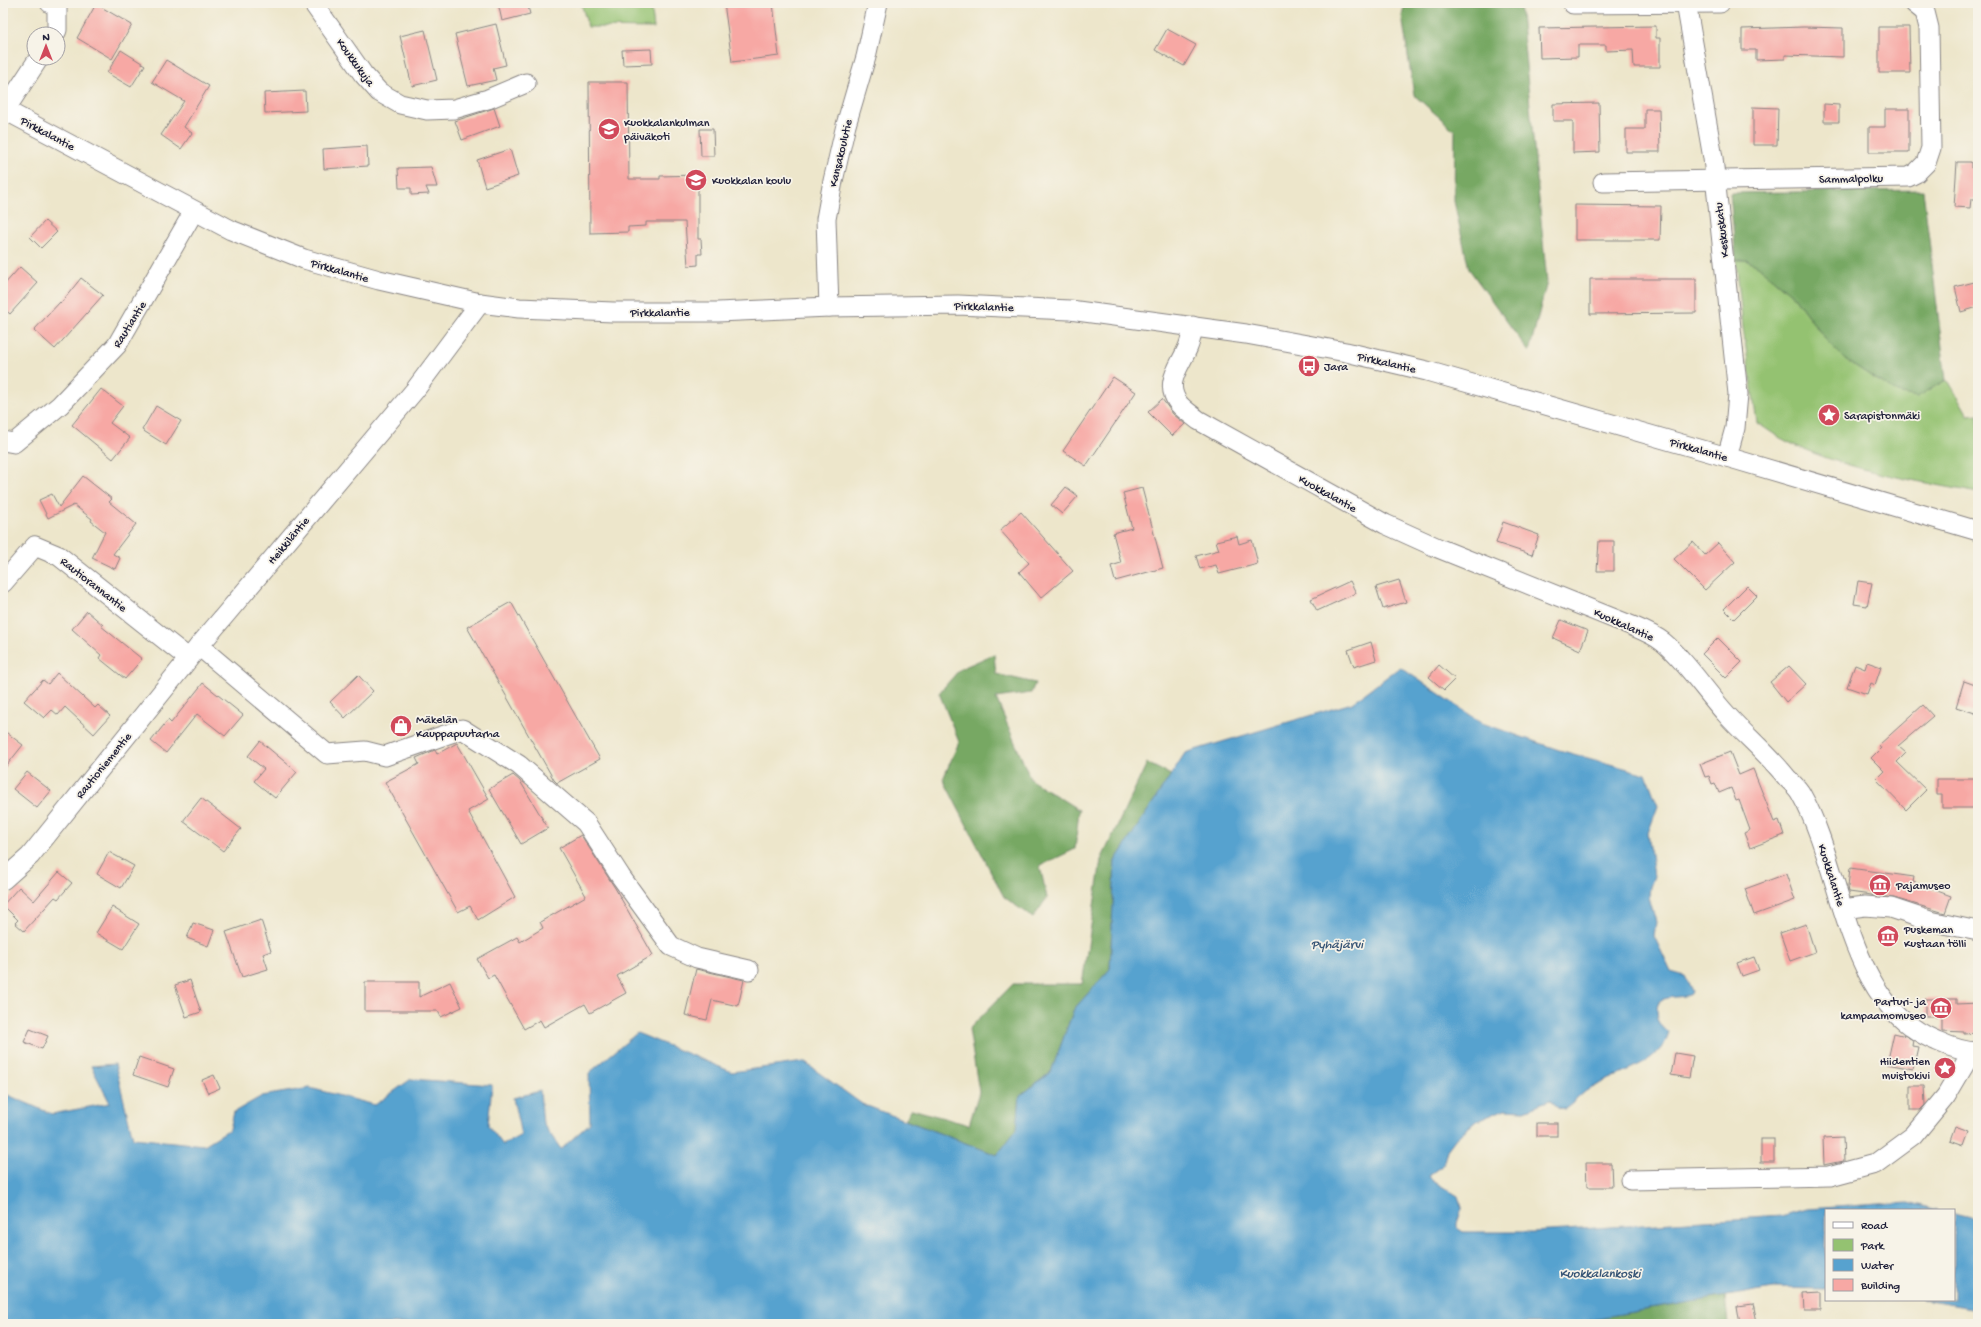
<svg xmlns="http://www.w3.org/2000/svg" width="1981" height="1327" font-family="'Gochi Hand',sans-serif">
<style>
.green{fill:#94c271;stroke:#5b7256}
.forest{fill:#77a863;stroke:#4c654f}
.water{fill:#57a2cf;stroke:#3c6285}
.building{fill:#f7a8a4}
.lines{fill:none;stroke-linecap:round;stroke-linejoin:round}
.minor-casing{stroke:#888483;stroke-width:21}
.minor{stroke:#fff;stroke-width:19}
.labels{text-anchor:middle;stroke-width:3.5;stroke-linejoin:round;paint-order:stroke}
.street-label{font-size:12px;fill:#22223b;stroke:#f7f3e8}
.poi-label{font-size:12px;fill:#22223b;stroke:#f7f3e8;text-anchor:start}
.water-label{font-size:13px;font-style:italic;fill:#375576;stroke:#f7f3e8}
</style>
<rect width="100%" height="100%" fill="#f7f3e8"/>
<filter id="ink" filterUnits="userSpaceOnUse"><feTurbulence type="fractalNoise" baseFrequency=".025" numOctaves="2"/><feDisplacementMap in="SourceGraphic" scale="8" xChannelSelector="R" yChannelSelector="G"/><feConvolveMatrix kernelMatrix="1 2 1 2 8 2 1 2 1" color-interpolation-filters="sRGB"/></filter>
<filter id="wash" filterUnits="userSpaceOnUse"><feTurbulence type="fractalNoise" baseFrequency=".012" numOctaves="4" result="noise"/><feDisplacementMap in="SourceGraphic" scale="16" xChannelSelector="R" yChannelSelector="G"/><feGaussianBlur stdDeviation="0.9" result="paint"/><feColorMatrix in="noise" values="0 0 0 0 0 0 0 0 0 0 0 0 0 0 0 0 0 1.4 0 .05"/><feComposite in="paint" operator="in"/></filter>
<g filter="url(#wash)">
<rect width="100%" height="100%" fill="#ede6cb"/>
<g class="green">
<polygon points="581,3 651,3 654,28 588,27"/>
<path d="M1736,260H1746L1758,266L1794,297L1826,340L1845,359L1871,376L1937,385L1946,380L1949,382L1968,415L1978,414V493C1913,480 1848,471 1788,442C1777,437 1767,429 1757,423L1743,328Z"/>
</g>
<g class="forest">
<polygon points="1405,3 1520,3 1547,282 1529,352 1469,269 1454,201 1455,131 1414,95 1402,16"/>
<polygon points="1923,190 1946,380 1917,397 1897,393 1845,359 1826,340 1794,297 1758,266 1746,260 1736,260 1730,193"/>
<polygon points="994,654 996,674 1035,683 1031,693 996,698 1031,780 1079,810 1075,849 1040,866 1047,898 1033,918 1004,897 943,779 959,742 939,693 960,669"/>
<polygon points="1147,763 1171,775 1115,861 1110,969 1074,1009 1051,1072 1020,1096 1017,1130 997,1155 905,1120 912,1109 969,1125 979,1092 969,1029 1013,984 1082,984 1101,860"/>
<polygon points="1725,1296 1728,1324 1563,1324"/>
</g>
<g class="water">
<path d="M1400,667L1482,723L1559,750L1646,774L1658,806L1648,833L1654,876L1650,887L1649,897L1656,922L1654,936L1671,972L1685,976L1692,991L1691,994C1681,1000 1656,992 1657,1011C1658,1022 1661,1026 1669,1033C1661,1065 1611,1075 1586,1091C1579,1096 1573,1104 1565,1109L1559,1108L1550,1100L1524,1110L1505,1109L1475,1122L1456,1138L1447,1150L1443,1165L1429,1175L1433,1181L1458,1196L1462,1209L1457,1223V1228L1463,1232H1533L1782,1216L1807,1209L1908,1202L1938,1210H1826V1289L1773,1288L1563,1324H3V1093L52,1114L110,1103L91,1066L115,1064L133,1138L204,1145L230,1129L234,1112L262,1096L310,1088L375,1105L411,1079L492,1085L488,1125L503,1145L521,1135L513,1098L540,1091L543,1124L561,1149L590,1123L589,1073L637,1033L732,1072L804,1062L862,1104L997,1155L1017,1129L1020,1096L1051,1072L1074,1009L1110,969L1115,861L1185,753L1352,703Z"/>
<polygon points="1954,1214 1978,1220 1978,1309 1923,1300 1954,1300"/>
</g>
<g id="blocks">
<g class="building">
<polygon points="498,3 527,3 530,14 502,21"/>
<polygon points="724,3 773,3 779,56 732,62"/>
<polygon points="96,4 132,25 112,59 77,38"/>
<polygon points="496,24 506,65 493,68 496,80 468,86 455,34"/>
<polygon points="1656,26 1656,38 1660,38 1660,67 1634,67 1633,50 1606,51 1606,45 1578,45 1578,57 1540,58 1539,28"/>
<polygon points="1804,27 1843,28 1843,57 1785,55 1785,59 1756,60 1756,50 1742,50 1742,29"/>
<polygon points="1879,27 1909,27 1910,73 1879,73"/>
<polygon points="1167,29 1196,45 1184,66 1155,50"/>
<polygon points="425,30 437,80 412,86 400,36"/>
<polygon points="651,49 652,64 623,65 622,50"/>
<polygon points="121,50 145,65 131,87 107,73"/>
<polygon points="166,60 209,86 184,127 192,133 181,149 161,135 184,101 152,82"/>
<polygon points="589,82 628,82 629,179 660,179 660,176 698,175 698,239 701,239 702,254 698,254 698,265 688,266 685,222 646,222 646,226 628,227 628,232 590,233"/>
<polygon points="305,91 306,111 265,113 264,93"/>
<polygon points="1599,103 1600,152 1573,153 1573,121 1553,121 1553,104"/>
<polygon points="1824,104 1839,105 1839,122 1824,122"/>
<polygon points="1753,107 1778,108 1777,145 1753,145"/>
<polygon points="494,108 500,126 462,140 455,121"/>
<polygon points="1645,109 1659,109 1660,152 1626,152 1626,129 1645,129"/>
<polygon points="1885,109 1909,109 1909,152 1869,152 1869,127 1885,127"/>
<polygon points="700,129 713,129 714,156 701,156"/>
<polygon points="367,146 368,166 324,169 323,149"/>
<polygon points="510,149 518,176 485,187 477,160"/>
<polygon points="1957,162 1971,162 1971,168 1978,169 1978,199 1971,199 1970,208 1954,207"/>
<polygon points="431,167 437,187 426,187 429,194 411,195 411,188 399,188 398,168"/>
<polygon points="1575,205 1661,206 1660,240 1575,240"/>
<polygon points="45,221 57,232 41,248 30,237"/>
<polygon points="20,267 38,283 10,314 3,308 3,286"/>
<polygon points="81,278 103,295 55,349 34,330 60,302 61,303"/>
<polygon points="1590,279 1696,279 1696,313 1590,314"/>
<polygon points="1978,281 1978,307 1961,312 1955,287"/>
<polygon points="1113,377 1136,392 1086,466 1063,451"/>
<polygon points="101,389 123,406 110,423 130,438 113,459 72,425"/>
<polygon points="1162,399 1173,414 1185,424 1172,436 1148,412"/>
<polygon points="156,406 181,421 166,445 142,430"/>
<polygon points="83,476 112,499 109,502 136,524 113,554 120,558 115,569 92,558 105,532 91,521 92,519 74,505 48,518 39,500 52,494 59,507"/>
<polygon points="1066,487 1078,496 1062,514 1051,505"/>
<polygon points="1142,488 1163,568 1115,581 1111,566 1121,563 1113,533 1132,528 1123,493"/>
<polygon points="1021,512 1073,571 1041,598 1019,572 1029,563 1000,530"/>
<polygon points="1503,522 1539,535 1532,555 1496,543"/>
<polygon points="1237,536 1239,544 1252,540 1258,564 1219,574 1216,565 1200,569 1196,556 1219,550 1216,541"/>
<polygon points="1599,541 1614,541 1614,571 1597,571"/>
<polygon points="1693,542 1705,555 1718,543 1735,562 1705,590 1674,559"/>
<polygon points="1399,580 1406,602 1383,609 1376,587"/>
<polygon points="1350,581 1356,593 1317,611 1311,599"/>
<polygon points="1858,581 1872,583 1867,606 1854,604"/>
<polygon points="1747,586 1757,596 1734,619 1724,609"/>
<polygon points="511,602 600,759 557,783 554,780 467,627"/>
<polygon points="87,611 103,625 101,626 142,659 125,679 99,658 101,655 72,629"/>
<polygon points="1561,620 1588,631 1580,650 1553,638"/>
<polygon points="1718,638 1742,662 1726,678 1702,654"/>
<polygon points="1371,642 1376,660 1354,667 1348,650"/>
<polygon points="1867,662 1881,667 1875,685 1871,683 1867,694 1847,687 1855,665 1865,669"/>
<polygon points="1439,665 1455,679 1444,690 1429,677"/>
<polygon points="1789,666 1806,684 1786,702 1770,682"/>
<polygon points="57,673 95,708 98,705 110,716 94,734 65,707 58,715 52,710 44,718 24,701 43,680 48,684"/>
<polygon points="358,675 373,691 345,718 330,702"/>
<polygon points="1964,681 1978,686 1978,714 1956,707"/>
<polygon points="203,683 243,715 225,736 197,714 166,753 151,741 168,720 171,723"/>
<polygon points="1923,705 1933,716 1898,746 1906,753 1897,762 1926,790 1906,810 1876,779 1884,771 1871,758 1881,748 1879,745"/>
<polygon points="3,730 23,745 3,770"/>
<polygon points="260,741 297,772 275,798 254,781 264,769 248,756"/>
<polygon points="457,743 489,799 468,811 515,897 478,920 470,906 458,912 385,782 419,764 416,758 435,750 437,754"/>
<polygon points="1730,752 1739,775 1753,769 1774,822 1779,820 1784,835 1750,848 1744,833 1750,830 1739,800 1736,801 1731,788 1719,793 1715,783 1712,784 1709,776 1705,777 1700,764"/>
<polygon points="27,772 51,791 37,808 13,789"/>
<polygon points="513,775 520,781 548,828 521,844 489,789"/>
<polygon points="1937,779 1978,779 1978,808 1942,808 1942,795 1937,795"/>
<polygon points="201,798 241,829 223,851 183,821"/>
<polygon points="581,835 615,888 653,955 617,976 626,993 590,1013 585,1004 544,1027 540,1020 524,1029 494,975 488,978 477,959 517,937 520,942 543,928 540,922 586,896 559,848"/>
<polygon points="109,852 134,866 121,888 97,874"/>
<polygon points="1850,868 1914,877 1913,882 1951,896 1945,913 1894,898 1849,892 1848,887"/>
<polygon points="59,872 72,883 58,899 55,897 24,931 15,923 18,920 3,905 19,887 34,901"/>
<polygon points="1786,874 1795,900 1754,915 1745,889"/>
<polygon points="112,907 139,924 123,949 96,933"/>
<polygon points="261,920 271,951 263,954 268,969 242,977 226,932"/>
<polygon points="193,923 214,930 208,946 187,938"/>
<polygon points="1806,924 1815,952 1790,961 1780,933"/>
<polygon points="1754,957 1759,970 1742,976 1737,963"/>
<polygon points="696,969 744,980 738,1006 712,1000 707,1020 685,1015"/>
<polygon points="190,980 201,1012 186,1017 175,985"/>
<polygon points="365,982 419,982 419,997 450,982 462,1007 441,1017 438,1011 365,1011"/>
<polygon points="1925,999 1957,999 1957,1004 1978,1003 1978,1033 1964,1034 1964,1032 1942,1031 1942,1017 1925,1017"/>
<polygon points="30,1029 48,1036 42,1049 24,1042"/>
<polygon points="1894,1033 1906,1036 1913,1040 1912,1046 1918,1047 1913,1069 1887,1064"/>
<polygon points="1675,1053 1693,1056 1689,1078 1671,1075"/>
<polygon points="139,1057 174,1069 168,1087 133,1075"/>
<polygon points="214,1075 220,1088 208,1093 202,1080"/>
<polygon points="1910,1086 1924,1086 1925,1105 1920,1110 1910,1110"/>
<rect x="1537" y="1123" width="20" height="13"/>
<polygon points="1955,1126 1969,1131 1964,1145 1950,1140"/>
<polygon points="1843,1137 1844,1161 1824,1165 1823,1138"/>
<rect x="1761" y="1139" width="13" height="23"/>
<polygon points="1586,1163 1611,1163 1612,1187 1587,1187"/>
<polygon points="1821,1293 1821,1311 1803,1311 1802,1294"/>
<polygon points="1752,1304 1756,1323 1740,1324 1737,1306"/>
</g>
</g>
</g>
<g filter="url(#ink)">
<use href="#blocks" fill-opacity="0" stroke="#888483" stroke-width="1"/>
<g class="lines">
<g class="minor-casing">
<g id="minor">
<polyline points="50,3 57,7 57,30 55,34"/>
<polyline points="313,3 363,74 379,92 400,104 427,110 454,109 488,99 526,83"/>
<polyline points="1686,3 1713,158 1738,394 1735,428 1727,457"/>
<polyline points="1573,4 1720,3"/>
<polyline points="3,109 231,230 304,259 379,280 480,303 519,308 613,312 718,312 829,307 958,305 1070,310 1246,334 1346,352 1427,371 1727,457 1978,531"/>
<polyline points="5,110 39,58"/>
<polyline points="1603,182 1908,177 1916,173 1926,163 1931,148 1929,28 1925,12 1914,3"/>
<polyline points="480,303 415,390 199,646 327,754 365,751 385,756 462,729 519,765 586,823 621,877 671,946 697,958 749,970"/>
<polyline points="829,307 826,219 833,181 846,125 866,57 878,3"/>
<path d="M1193,326C1192,332 1191,340 1188,347C1180,367 1163,383 1179,404C1184,410 1192,415 1198,420L1385,524L1438,548L1630,625C1642,630 1653,634 1663,642C1687,662 1705,691 1727,715C1746,736 1769,755 1787,778C1792,783 1798,788 1801,794C1845,871 1844,1004 1937,1041C1950,1047 1964,1052 1978,1052"/>
<polyline points="3,441 14,443 60,405 117,345 194,211"/>
<polyline points="3,583 35,546 59,556 188,658"/>
<polyline points="3,880 30,856 199,646"/>
<polyline points="1843,909 1865,906 1891,908 1930,921 1978,931"/>
<polyline points="1630,1180 1830,1176 1875,1164 1913,1136 1946,1096 1972,1052"/>
</g>
</g>
<use href="#minor" class="minor"/>
</g>
</g>
<defs>
<g id="school-disc" transform="scale(1.15)"><circle r="9.5" fill="#d1495b" stroke="#f7f3e8"/><path d="M0-5L7-2L0 1L-7-2ZM-4 1L0 2.5L4 1V4Q0 6-4 4Z" fill="#fff"/></g>
<g id="bus-disc" transform="scale(1.15)"><circle r="9.5" fill="#d1495b" stroke="#f7f3e8"/><path d="M-5-6H5V4H4V6H2V4H-2V6H-4V4H-5ZM-3.5-4V0h7V-4ZM-3.5 1.2v1.5H-2V1.2ZM2 1.2v1.5H3.5V1.2Z" fill="#fff"/></g>
<g id="sight-disc" transform="scale(1.15)"><circle r="9.5" fill="#d1495b" stroke="#f7f3e8"/><path d="M0-6L1.8-2.2L6-1.7L2.9 1.2L3.7 5.4L0 3.3L-3.7 5.4L-2.9 1.2L-6-1.7L-1.8-2.2Z" fill="#fff"/></g>
<g id="shop-disc" transform="scale(1.15)"><circle r="9.5" fill="#d1495b" stroke="#f7f3e8"/><path d="M-5-2.5h2.3a2.7 3.5 0 0 1 5.4 0H5L5.5 6h-11ZM-1.5-2.5h3a1.5 2.3 0 0 0-3 0Z" fill="#fff"/></g>
<g id="museum-disc" transform="scale(1.15)"><circle r="9.5" fill="#d1495b" stroke="#f7f3e8"/><path d="M0-6L6-3V-2H-6V-3ZM-5-1h2V3h-2ZM-1-1h2V3h-2ZM3-1h2V3H3ZM-6 4H6V6H-6Z" fill="#fff"/></g>
</defs>
<g fill-rule="evenodd">
<use href="#school-disc" x="609" y="129"/>
<use href="#school-disc" x="696" y="180"/>
<use href="#bus-disc" x="1309" y="366"/>
<use href="#sight-disc" x="1829" y="415"/>
<use href="#shop-disc" x="401" y="726"/>
<use href="#museum-disc" x="1880" y="885"/>
<use href="#museum-disc" x="1888" y="936"/>
<use href="#museum-disc" x="1941" y="1008"/>
<use href="#sight-disc" x="1945" y="1068"/>
</g>
<g class="labels">
<g class="street-label">
<text transform="translate(356 62) rotate(54)" y="4">Koukkukuja</text>
<text transform="translate(48 133) rotate(28)" y="4">Pirkkalantie</text>
<text transform="translate(840 153) rotate(-77)" y="4">Kansakoulutie</text>
<text transform="translate(1851 178) rotate(-1)" y="4">Sammalpolku</text>
<text transform="translate(1721 230) rotate(-97)" y="4">Keskuskatu</text>
<text transform="translate(340 270) rotate(16)" y="4">Pirkkalantie</text>
<text transform="translate(984 306) rotate(2)" y="4">Pirkkalantie</text>
<text x="660" y="316">Pirkkalantie</text>
<text transform="translate(129 324) rotate(-58)" y="4">Rautiantie</text>
<text transform="translate(1387 362) rotate(13)" y="4">Pirkkalantie</text>
<text transform="translate(1699 449) rotate(16)" y="4">Pirkkalantie</text>
<text transform="translate(1328 493) rotate(29)" y="4">Kuokkalantie</text>
<text transform="translate(288 540) rotate(-50)" y="4">Heikkiläntie</text>
<text transform="translate(94 584) rotate(38)" y="4">Rautiorannantie</text>
<text transform="translate(1624 624) rotate(24)" y="4">Kuokkalantie</text>
<text transform="translate(103 765) rotate(-51)" y="4">Rautioniementie</text>
<text transform="translate(1832 875) rotate(72)" y="4">Kuokkalantie</text>
</g>
<g class="poi-label">
<text x="624" y="126">Kuokkalankulman<tspan x="624" dy="14">päiväkoti</tspan></text>
<text x="712" y="184">Kuokkalan koulu</text>
<text x="1324" y="370">Jara</text>
<text x="1844" y="419">Sarapistonmäki</text>
<text x="416" y="723">Mäkelän<tspan x="416" dy="14">Kauppapuutarha</tspan></text>
<text x="1896" y="889">Pajamuseo</text>
<text x="1904" y="933">Puskeman<tspan x="1904" dy="14">Kustaan tölli</tspan></text>
<text x="1926" y="1005" text-anchor="end">Parturi- ja<tspan x="1926" dy="14">kampaamomuseo</tspan></text>
<text x="1930" y="1065" text-anchor="end">Hiidentien<tspan x="1930" dy="14">muistokivi</tspan></text>
</g>
<g class="water-label">
<text x="1337" y="948">Pyhäjärvi</text>
<text x="1600" y="1277">Kuokkalankoski</text>
</g>
</g>
<rect width="1981" height="1327" fill="none" stroke="#f7f3e8" stroke-width="16"/>
<rect x="1825" y="1209" width="130" height="92" fill="#f7f3e8" stroke="#a29fa3"/>
<rect x="1833" y="1222" width="20" height="6" fill="#ffffff" stroke="#a29fa3"/>
<text x="1861" y="1229" font-size="12" fill="#22223b">Road</text>
<rect x="1833" y="1239" width="20" height="12" fill="#94c271" stroke="#a29fa3"/>
<text x="1861" y="1249" font-size="12" fill="#22223b">Park</text>
<rect x="1833" y="1259" width="20" height="12" fill="#57a2cf" stroke="#a29fa3"/>
<text x="1861" y="1269" font-size="12" fill="#22223b">Water</text>
<rect x="1833" y="1279" width="20" height="12" fill="#f7a8a4" stroke="#a29fa3"/>
<text x="1861" y="1289" font-size="12" fill="#22223b">Building</text>
<g transform="translate(46 46)"><circle r="19" fill="#f7f3e8" stroke="#a29fa3"/>
<path d="M0-3L7 15L0 10L-7 15Z" fill="#d1495b"/>
<text y="-6" font-size="11" font-weight="bold" text-anchor="middle" fill="#22223b">N</text>
</g>
</svg>
